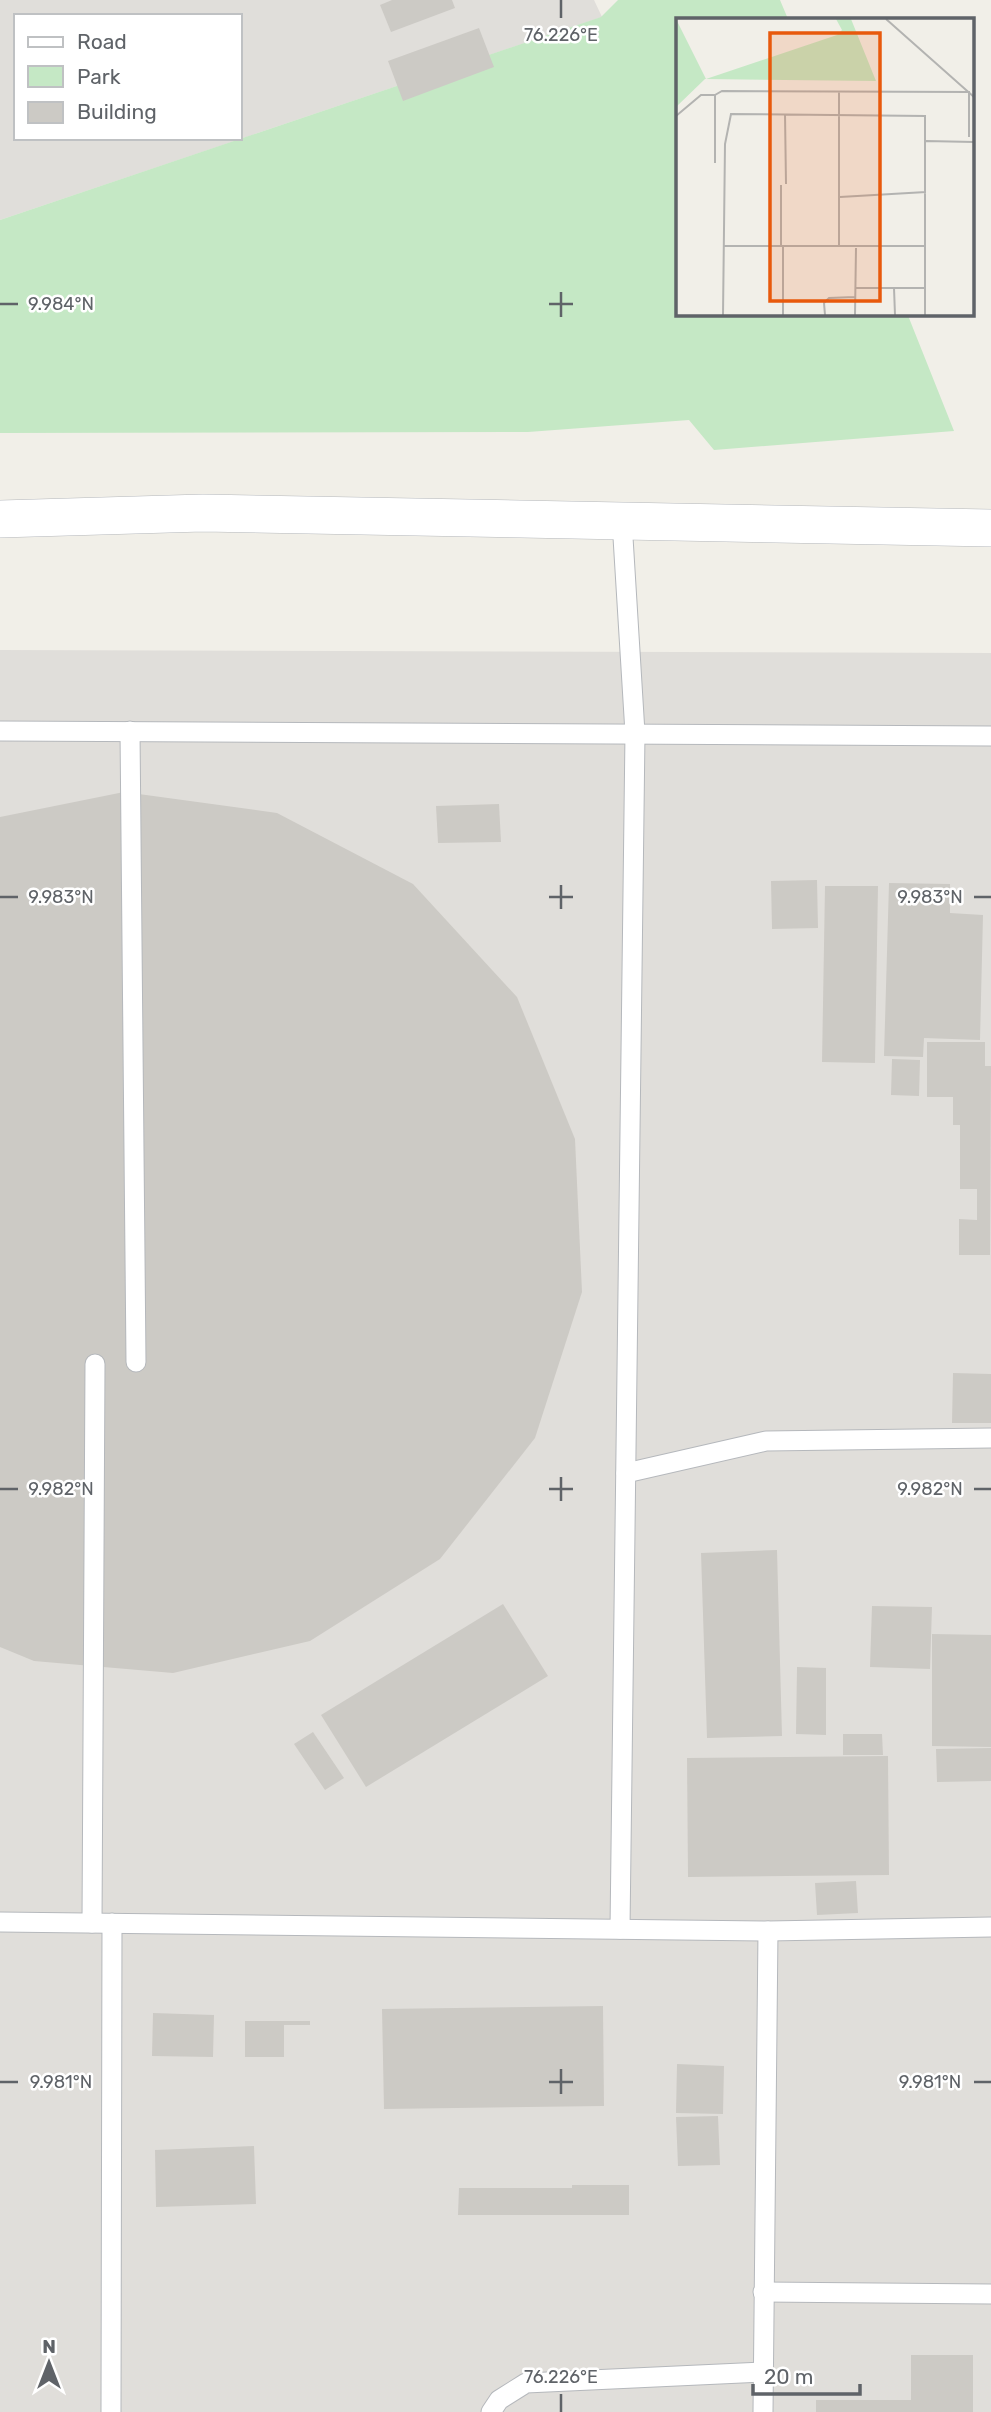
<svg xmlns="http://www.w3.org/2000/svg" width="991" height="2412" font-family="Rubik,sans-serif">
<style>
.industrial{fill:#e0deda;fill-rule:evenodd}
.green{fill:#c5e8c5}
.building{fill:#cccac5}
.lines{fill:none;stroke-linecap:round;stroke-linejoin:round}
.lane-casing{stroke:#b5b8bc;stroke-width:21}
.street-casing{stroke:#b5b8bc;stroke-width:38}
.lane{stroke:#fff;stroke-width:19}
.street{stroke:#fff;stroke-width:37}
.ticks{fill:none;stroke:#5f6368;stroke-width:2.5}
.inset-road{fill:none;stroke:#b3b3b1;stroke-width:2}
.view{fill:#e8590c;fill-opacity:0.15;stroke:#e8590c;stroke-width:3.5}
.inset-edge{fill:none;stroke:#5f6368;stroke-width:3.5}
.ticks-label{font-size:18px;text-anchor:middle;fill:#5f6368;stroke:#fff;stroke-width:5;stroke-linejoin:round;paint-order:stroke}
</style>
<rect width="100%" height="100%" fill="#f1efe8"/>
<g class="industrial">
<path d="M0,0H594L602,17L0,220ZM16,16H240V138H16Z"/>
<polygon points="0,650 991,653 991,2412 0,2412"/>
</g>
<polygon class="green" points="618,0 780,0 788,19 678,19 678,313 907,313 954,431 714,450 689,420 528,432 0,433 0,220 601,17"/>
<g class="building">
<polygon points="392,0 452,0 455,8 391,32 380,5"/>
<polygon points="479,28 494,67 403,101 388,61"/>
<polygon points="124,792 277,813 413,884 517,997 575,1139 582,1292 535,1438 440,1559 310,1641 173,1673 34,1661 0,1647 0,817"/>
<polygon points="499,804 501,842 438,843 436,806"/>
<polygon points="817,880 818,928 772,929 771,881"/>
<polygon points="889,883 950,884 950,913 983,915 980,1040 924,1038 923,1057 884,1056"/>
<polygon points="825,886 878,886 875,1063 822,1062"/>
<polygon points="927,1042 985,1042 985,1066 991,1066 990,1255 959,1255 959,1219 977,1220 977,1189 960,1189 960,1125 953,1125 953,1097 927,1097"/>
<polygon points="892,1059 920,1060 919,1096 891,1095"/>
<polygon points="953,1373 991,1374 991,1423 952,1423"/>
<polygon points="777,1550 782,1736 707,1738 701,1553"/>
<polygon points="503,1604 548,1676 366,1787 321,1715"/>
<polygon points="872,1606 932,1607 930,1669 870,1667"/>
<polygon points="932,1634 991,1635 991,1747 932,1746"/>
<polygon points="797,1667 826,1668 826,1735 796,1734"/>
<polygon points="313,1732 344,1778 325,1790 294,1744"/>
<polygon points="843,1734 882,1734 883,1755 843,1755"/>
<polygon points="991,1748 991,1781 937,1782 936,1749"/>
<polygon points="888,1756 889,1875 688,1877 687,1758"/>
<polygon points="856,1881 858,1913 817,1915 815,1883"/>
<polygon points="603,2006 604,2106 384,2109 382,2009"/>
<polygon points="153,2013 214,2015 213,2057 152,2056"/>
<polygon points="245,2021 310,2021 310,2025 284,2025 284,2057 245,2057"/>
<polygon points="677,2064 724,2066 723,2114 676,2113"/>
<polygon points="718,2116 720,2165 678,2166 676,2117"/>
<polygon points="254,2146 256,2204 156,2207 155,2150"/>
<polygon points="572,2185 629,2185 629,2215 458,2215 459,2188 572,2188"/>
<polygon points="911,2355 973,2355 973,2412 816,2412 816,2400 911,2400"/>
</g>
<g class="lines">
<g class="lane-casing">
<g id="lane">
<polyline points="0,731 991,736"/>
<polyline points="130,731 136,1362"/>
<polyline points="626,1473 766,1441 991,1438"/>
<polyline points="0,1922 768,1931 991,1927"/>
<polyline points="92,1923 95,1364"/>
<polyline points="620,1929 635,733 622,521"/>
<polyline points="763,2292 991,2294"/>
<polyline points="111,2412 112,1923"/>
<polyline points="491,2412 499,2400 526,2383 763,2372"/>
<polyline points="763,2412 768,1931"/>
</g>
</g>
<g class="street-casing">
<polyline id="street" points="0,519 203,513 991,528"/>
</g>
<use href="#lane" class="lane"/>
<use href="#street" class="street"/>
</g>
<path class="ticks" d="M561,0V18M561,292V317M0,304H18M549,304H573M561,885V909M0,897H18M549,897H573M974,897H991M561,1477V1501M0,1489H18M549,1489H573M974,1489H991M561,2069V2094M0,2082H18M549,2082H573M974,2082H991M561,2394V2412"/>
<g transform="translate(676 18)">
<rect width="298" height="298" fill="#f1efe8"/>
<path d="M0,1L30,61L161,17L166,12L160,1H175L200,63L29,61L0,89Z" fill="#c5e8c5"/>
<path class="inset-road" d="M210,1L298,79M109,96L110,166M0,98L25,77H39M250,123L298,124M39,145V77L46,73L293,74V119M164,179L250,174M48,228H250M105,229V167M163,229V73M179,270H248M218,270L219,297M47,297L49,126L55,96L249,98V297M107,297V229M149,297L148,285L153,280L179,279M179,297L180,230"/>
<path class="view" d="M94,15H204V283H94Z"/>
<rect width="298" height="298" class="inset-edge"/>
</g>
<g class="ticks-label">
<text x="561" y="41">76.226°E</text>
<text x="61" y="310">9.984°N</text>
<text x="61" y="903">9.983°N</text>
<text x="930" y="903">9.983°N</text>
<text x="61" y="1495">9.982°N</text>
<text x="930" y="1495">9.982°N</text>
<text x="61" y="2088">9.981°N</text>
<text x="930" y="2088">9.981°N</text>
<text x="561" y="2383">76.226°E</text>
</g>
<rect x="14" y="14" width="228" height="126" fill="#ffffff" stroke="#bfc1c3" stroke-width="2"/>
<rect x="28" y="37" width="35" height="10" fill="#ffffff" stroke="#bfc1c3" stroke-width="2"/>
<text x="77" y="49" font-size="21" fill="#5f6368">Road</text>
<rect x="28" y="66" width="35" height="21" fill="#c5e8c5" stroke="#bfc1c3" stroke-width="2"/>
<text x="77" y="84" font-size="21" fill="#5f6368">Park</text>
<rect x="28" y="102" width="35" height="21" fill="#cccac5" stroke="#bfc1c3" stroke-width="2"/>
<text x="77" y="119" font-size="21" fill="#5f6368">Building</text>
<g transform="translate(49 2363)" stroke="#ffffff" stroke-width="5" paint-order="stroke">
<path d="M0-5L12 26L0 18L-12 26Z" fill="#5f6368"/>
<text y="-10" font-size="19" font-weight="bold" text-anchor="middle" fill="#5f6368">N</text>
</g>
<path d="M753 2384v10h107v-10" fill="none" stroke="#5f6368" stroke-width="3.5"/>
<text x="764" y="2384" font-size="21" fill="#5f6368" stroke="#ffffff" stroke-width="5" paint-order="stroke">20 m</text>
</svg>
